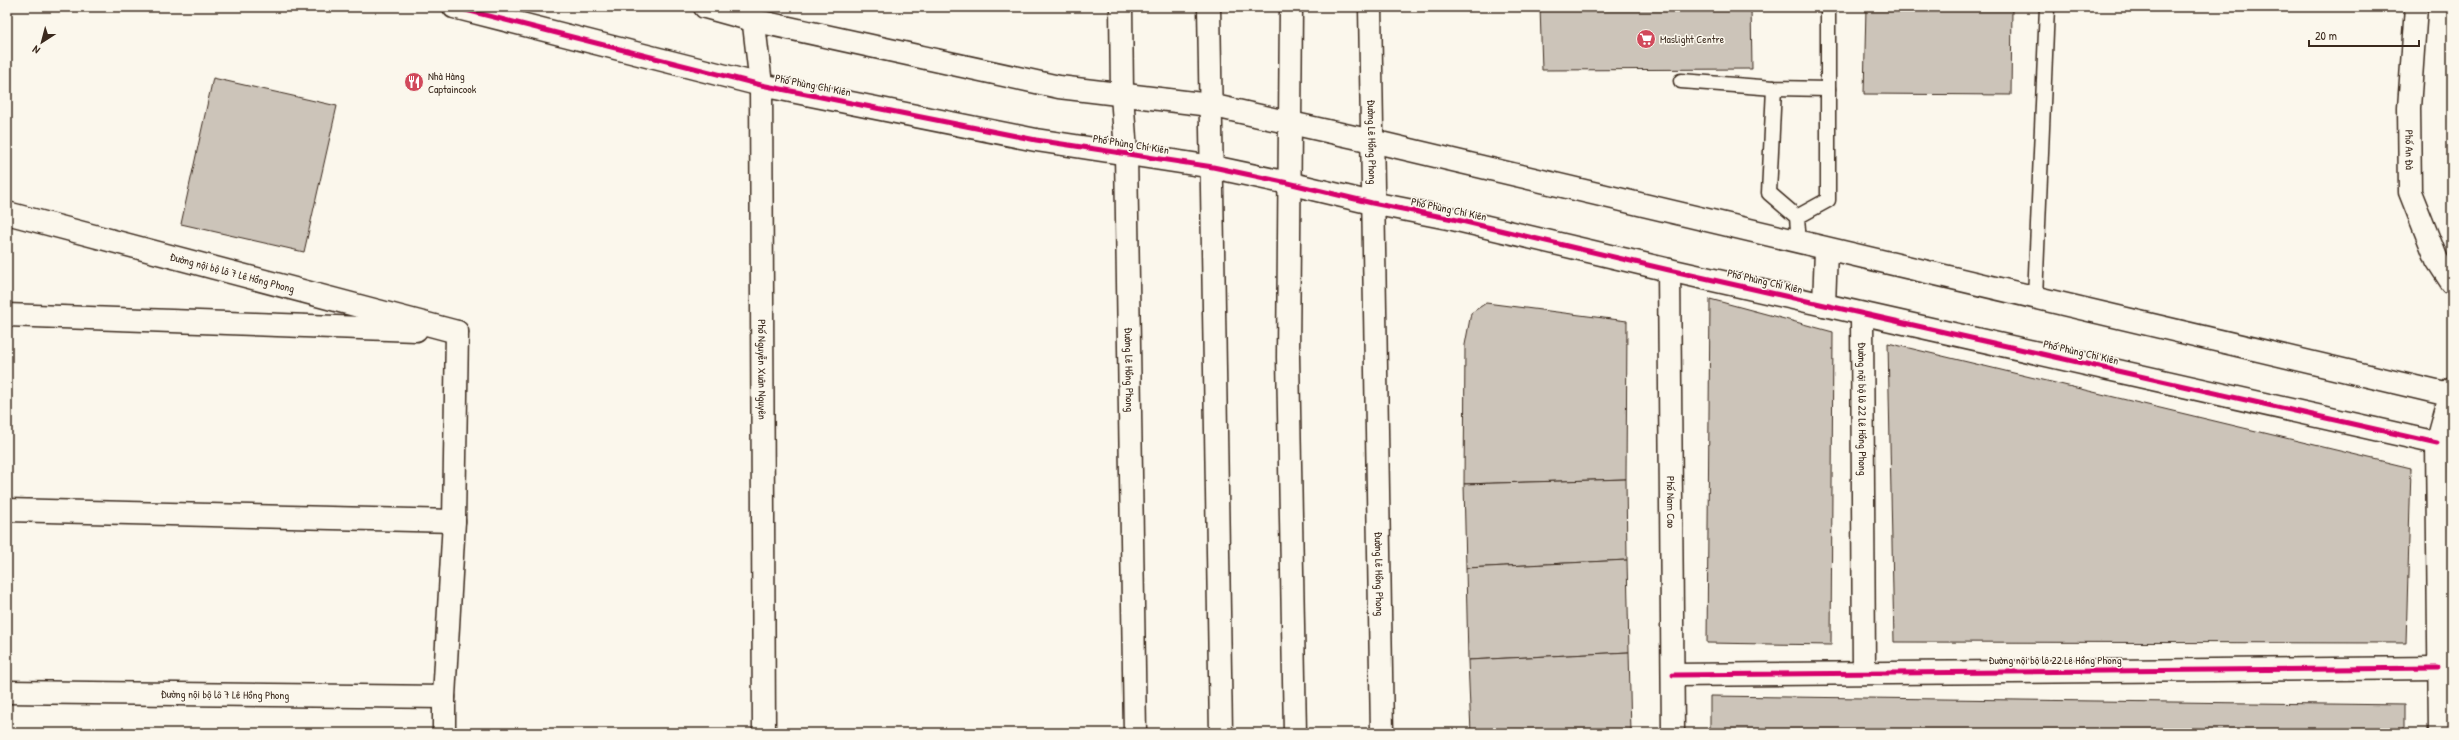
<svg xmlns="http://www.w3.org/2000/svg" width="2459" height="740" font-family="'Patrick Hand',sans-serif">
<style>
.building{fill:#ccc4b9;stroke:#3b2a1e}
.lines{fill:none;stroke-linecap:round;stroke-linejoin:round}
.lane-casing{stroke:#3b2a1e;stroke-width:17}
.street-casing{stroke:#3b2a1e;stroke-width:25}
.primary-casing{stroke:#3b2a1e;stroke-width:25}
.lane{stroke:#fbf7ec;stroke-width:14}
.street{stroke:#fbf7ec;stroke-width:22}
.primary{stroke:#fbf7ec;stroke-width:22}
.cycleway-casing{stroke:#fbf7ec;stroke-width:8}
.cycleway{stroke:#d6006c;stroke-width:5}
.labels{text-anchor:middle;stroke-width:3;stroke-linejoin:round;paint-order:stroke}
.poi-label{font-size:11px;fill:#3b2a1e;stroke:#fbf7ec;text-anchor:start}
.street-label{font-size:11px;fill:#3b2a1e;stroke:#fbf7ec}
</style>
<rect width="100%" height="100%" fill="#fbf7ec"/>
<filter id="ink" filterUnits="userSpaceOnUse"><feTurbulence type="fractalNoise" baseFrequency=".025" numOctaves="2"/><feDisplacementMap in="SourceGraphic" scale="8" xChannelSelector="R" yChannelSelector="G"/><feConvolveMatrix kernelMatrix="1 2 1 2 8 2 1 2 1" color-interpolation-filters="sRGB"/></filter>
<g filter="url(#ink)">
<g class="building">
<polygon points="1540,7 1751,7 1752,69 1542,70"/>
<polygon points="1866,7 2012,7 2011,95 1864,94"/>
<polygon points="213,78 337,106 304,252 181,224"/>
<polygon points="1710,299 1833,332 1831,645 1707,643"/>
<polygon points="1486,303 1627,321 1626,479 1464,484 1465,345 1471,313"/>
<polygon points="1888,343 2411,468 2406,643 1894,642"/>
<polygon points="1626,479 1627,560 1466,568 1464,484"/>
<polygon points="1627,560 1629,652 1468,660 1466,568"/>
<polygon points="1629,652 1631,733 1471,733 1468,660"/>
<polygon points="1710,696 2404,705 2404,733 1710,733"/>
</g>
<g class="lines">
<g class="lane-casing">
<g id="lane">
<polyline points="1681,81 1774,88 1828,89"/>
<polyline points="1774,88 1769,193 1797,217 1799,243"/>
<polyline points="1797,217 1828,200 1828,7"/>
<polyline points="2035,298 2047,7"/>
</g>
</g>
<g class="street-casing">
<g id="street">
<polyline points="454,7 761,85 1036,140 1213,167 1288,183 1372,203 1453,219 1669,270 2437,443"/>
<polyline points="705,7 752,20 1059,87 1210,105 1372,141 2449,395"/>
<path id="s1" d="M752,7L761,85L764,733"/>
<path id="s2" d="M2416,7L2409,108L2410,192L2437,260L2452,283"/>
<path id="s3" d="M7,213L457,332"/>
<path id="s4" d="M1669,270L1673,733"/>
<polyline points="1824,305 1826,250"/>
<path id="s5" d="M1862,314L1864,672"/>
<polyline points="7,315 416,330"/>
<polyline points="7,510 454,521 457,332"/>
<polyline points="1673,675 2438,668"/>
<path id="s6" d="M7,692L444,697L454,521"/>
<polyline points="444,697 444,733"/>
<polyline points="2440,733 2437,443 2452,389"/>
</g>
</g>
<g class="primary-casing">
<g id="primary">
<path id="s7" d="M1121,7L1122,94L1126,153L1135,733"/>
<polyline points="1209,7 1221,733"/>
<polyline points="1291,7 1288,357 1295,733"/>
<path id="s8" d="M1370,7L1382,733"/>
</g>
</g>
<use href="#lane" class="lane"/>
<use href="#street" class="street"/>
<use href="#primary" class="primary"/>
<g class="cycleway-casing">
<g id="cycleway">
<polyline points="454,7 761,85 1036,140 1213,167 1288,183 1372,203 1453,219 1669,270 2437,443"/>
<polyline points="1673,675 2438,668"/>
</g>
</g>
<use href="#cycleway" class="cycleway"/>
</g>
</g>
<defs>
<g id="supermarket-disc" transform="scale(1)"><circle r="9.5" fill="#d1495b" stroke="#fbf7ec"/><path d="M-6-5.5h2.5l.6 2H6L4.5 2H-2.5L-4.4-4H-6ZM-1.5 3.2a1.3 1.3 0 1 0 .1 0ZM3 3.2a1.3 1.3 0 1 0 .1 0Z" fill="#fff"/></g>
<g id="restaurant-disc" transform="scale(1)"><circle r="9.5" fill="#d1495b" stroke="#fbf7ec"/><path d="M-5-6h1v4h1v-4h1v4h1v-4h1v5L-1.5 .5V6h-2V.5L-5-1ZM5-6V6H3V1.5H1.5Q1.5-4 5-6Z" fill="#fff"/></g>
</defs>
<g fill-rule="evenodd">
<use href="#supermarket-disc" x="1646" y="39"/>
<use href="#restaurant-disc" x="414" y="82"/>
</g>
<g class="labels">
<g class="poi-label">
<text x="1660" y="43">Maslight Centre</text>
<text x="428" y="80">Nhà Hàng<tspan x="428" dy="13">Captaincook</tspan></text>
</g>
<g class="street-label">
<text transform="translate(813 85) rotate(11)" y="4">Phố Phùng Chí Kiên</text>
<text dy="4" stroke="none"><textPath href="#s8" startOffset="135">Đường Lê Hồng Phong</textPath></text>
<text transform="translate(1131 144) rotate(9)" y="4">Phố Phùng Chí Kiên</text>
<text dy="4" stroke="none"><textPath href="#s2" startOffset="143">Phố An Đà</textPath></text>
<text transform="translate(1449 209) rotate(12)" y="4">Phố Phùng Chí Kiên</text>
<text dy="4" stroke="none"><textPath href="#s3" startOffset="233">Đường nội bộ lô 7 Lê Hồng Phong</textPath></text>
<text transform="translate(1765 281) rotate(13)" y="4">Phố Phùng Chí Kiên</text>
<text transform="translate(2081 352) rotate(13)" y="4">Phố Phùng Chí Kiên</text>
<text dy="4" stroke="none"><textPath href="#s1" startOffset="363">Phố Nguyễn Xuân Nguyên</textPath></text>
<text dy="4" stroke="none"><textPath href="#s7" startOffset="363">Đường Lê Hồng Phong</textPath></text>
<text dy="4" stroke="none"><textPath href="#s5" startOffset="95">Đường nội bộ lô 22 Lê Hồng Phong</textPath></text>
<text dy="4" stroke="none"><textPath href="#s4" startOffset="232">Phố Nam Cao</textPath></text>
<text dy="4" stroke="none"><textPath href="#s8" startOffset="567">Đường Lê Hồng Phong</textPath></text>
<text x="2055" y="664">Đường nội bộ lô 22 Lê Hồng Phong</text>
<text dy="4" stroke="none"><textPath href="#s6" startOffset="218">Đường nội bộ lô 7 Lê Hồng Phong</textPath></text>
</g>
</g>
<rect width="2459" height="740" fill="none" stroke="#fbf7ec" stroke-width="24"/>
<rect x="12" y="12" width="2435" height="716" fill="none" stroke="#3b2a1e" stroke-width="1.5" filter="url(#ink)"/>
<g transform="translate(42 42) rotate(216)" stroke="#fbf7ec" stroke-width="3" paint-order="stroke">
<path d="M0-3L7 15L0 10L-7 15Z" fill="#3b2a1e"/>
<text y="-6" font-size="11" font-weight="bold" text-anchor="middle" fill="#3b2a1e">N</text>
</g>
<path d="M2309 40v6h110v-6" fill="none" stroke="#3b2a1e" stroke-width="2"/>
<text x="2315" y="40" font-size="12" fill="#3b2a1e" stroke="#fbf7ec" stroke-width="3" paint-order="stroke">20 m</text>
</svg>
